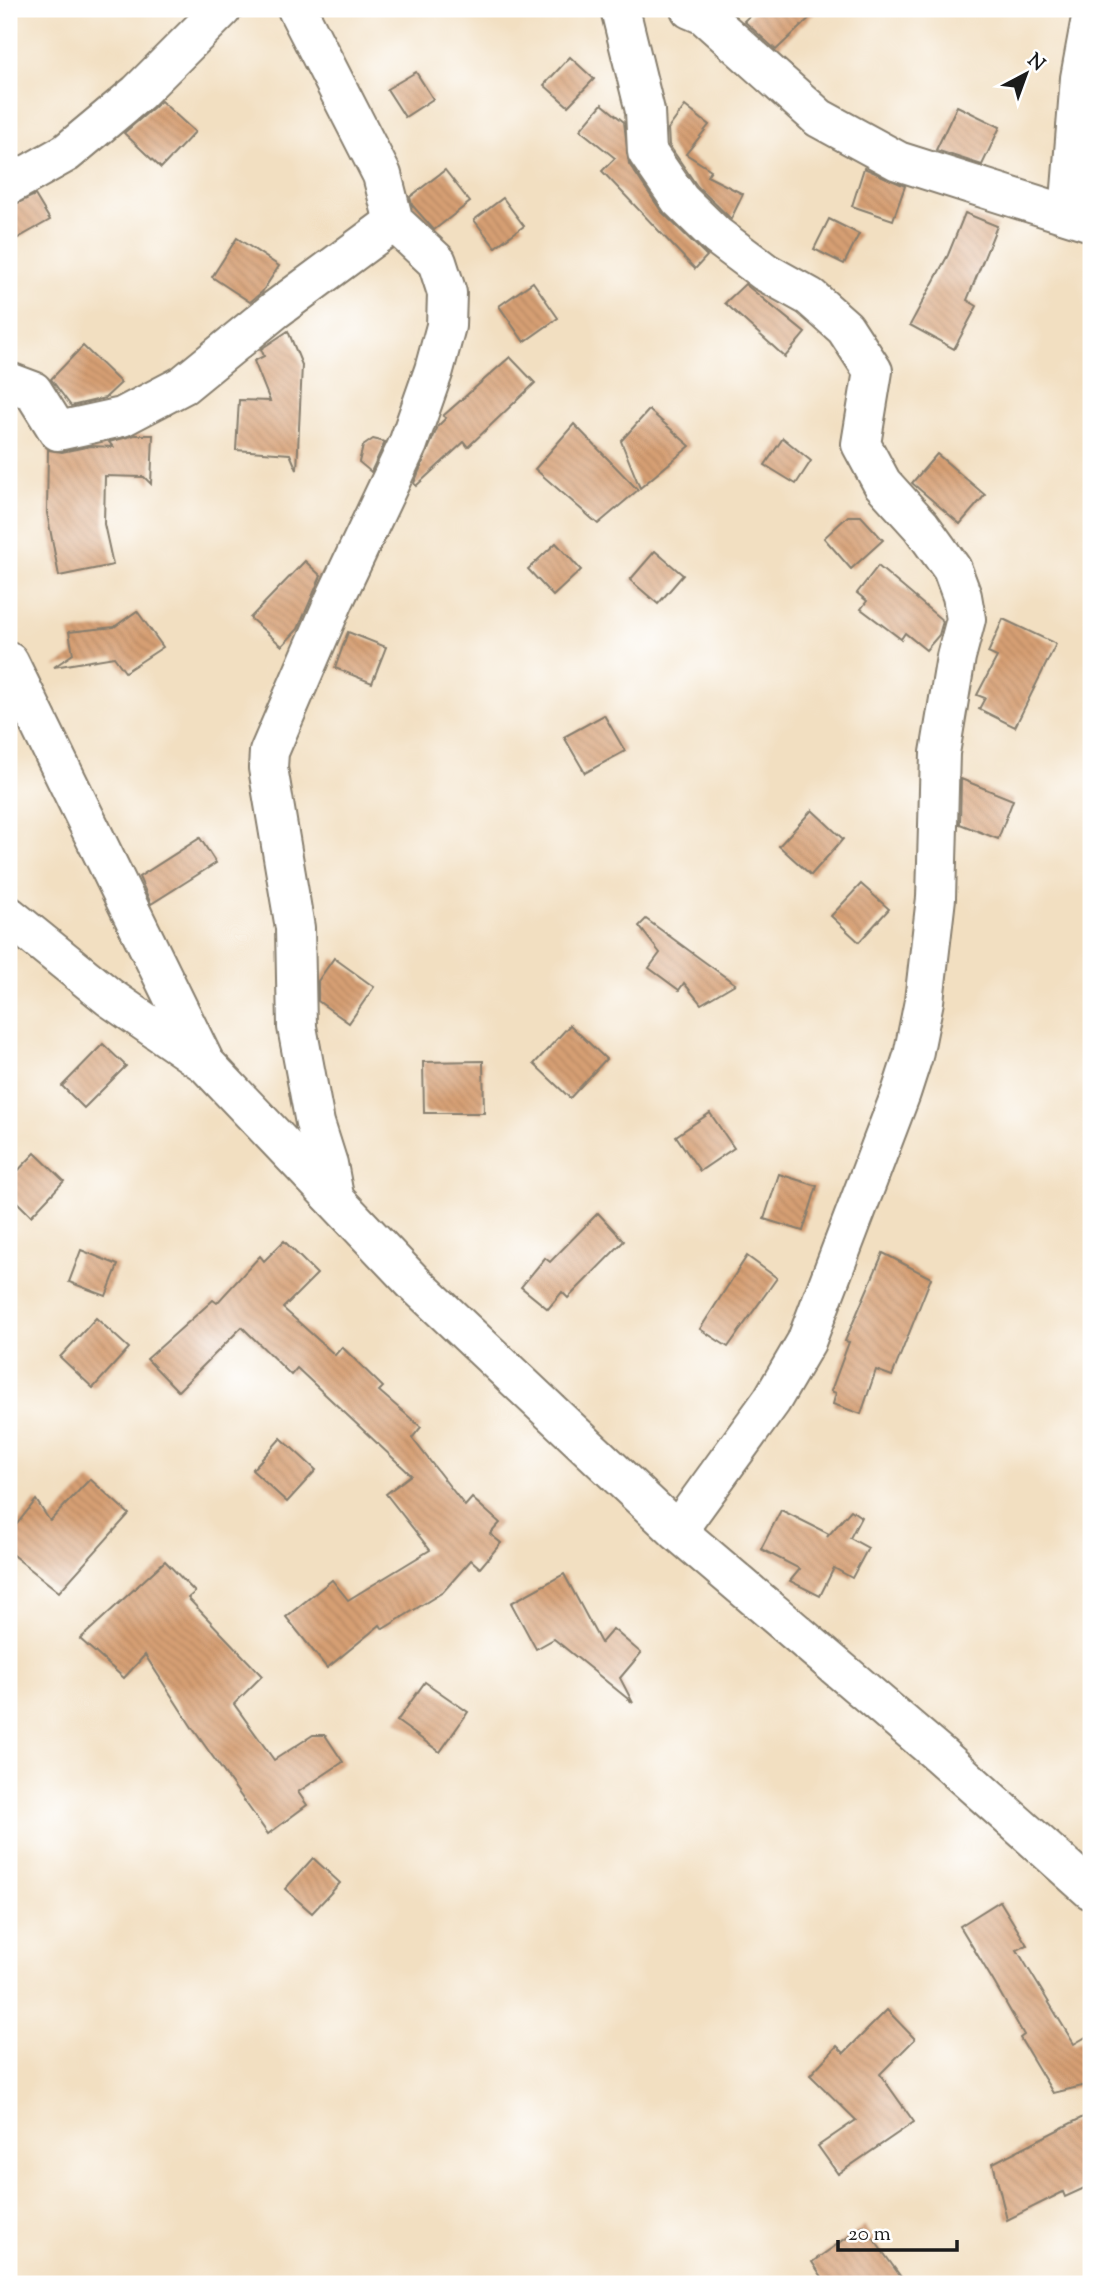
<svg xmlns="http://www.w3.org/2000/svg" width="1100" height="2293" font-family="'Sorts Mill Goudy',serif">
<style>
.building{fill:url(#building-back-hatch)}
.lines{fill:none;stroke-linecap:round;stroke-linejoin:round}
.minor-casing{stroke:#877e6e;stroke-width:42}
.path{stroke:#877e6e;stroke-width:4.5;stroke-dasharray:2 5;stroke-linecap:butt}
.minor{stroke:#fff;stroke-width:38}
</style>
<defs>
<pattern id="building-back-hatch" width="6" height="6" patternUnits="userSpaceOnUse" patternTransform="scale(1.75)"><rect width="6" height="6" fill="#d69f73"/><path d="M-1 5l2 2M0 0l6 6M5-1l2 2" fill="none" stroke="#b78863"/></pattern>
</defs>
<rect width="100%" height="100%" fill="#fff"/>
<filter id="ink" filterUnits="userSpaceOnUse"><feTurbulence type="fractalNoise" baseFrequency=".0143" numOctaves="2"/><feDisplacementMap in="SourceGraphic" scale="14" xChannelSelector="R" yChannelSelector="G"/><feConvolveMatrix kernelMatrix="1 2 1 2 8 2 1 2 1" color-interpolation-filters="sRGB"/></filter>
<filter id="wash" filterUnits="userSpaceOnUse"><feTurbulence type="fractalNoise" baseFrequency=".00686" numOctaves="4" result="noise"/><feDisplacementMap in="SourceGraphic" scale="28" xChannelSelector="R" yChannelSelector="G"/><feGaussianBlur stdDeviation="1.57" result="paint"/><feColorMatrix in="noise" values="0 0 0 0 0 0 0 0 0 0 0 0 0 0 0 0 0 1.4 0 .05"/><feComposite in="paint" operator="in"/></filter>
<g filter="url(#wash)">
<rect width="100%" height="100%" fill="#f2dfc1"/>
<g id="blocks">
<g class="building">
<polygon points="757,9 819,9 776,50 744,21"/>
<polygon points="570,57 594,79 568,106 544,85"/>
<polygon points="416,72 433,99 405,117 387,89"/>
<polygon points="161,101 195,132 161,168 124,133"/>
<polygon points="602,104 624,122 629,164 662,212 707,256 695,269 602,171 615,158 580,130"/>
<polygon points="685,106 709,125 686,154 711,170 707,176 743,194 731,219 697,186 669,145 668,129"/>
<polygon points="957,106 1000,127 982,165 936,150"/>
<polygon points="864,168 905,186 893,220 852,206"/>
<polygon points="445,170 470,202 434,230 412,205 410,197"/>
<polygon points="35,195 50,220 9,243 9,207"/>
<polygon points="503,198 524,226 495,247 474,220"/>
<polygon points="965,213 997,226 967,300 977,306 954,349 910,325 948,255"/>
<polygon points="829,219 859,234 844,264 814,249"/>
<polygon points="237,238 279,266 262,292 250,302 212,277"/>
<polygon points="533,282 558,318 524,342 499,306"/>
<polygon points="745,284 805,333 785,357 725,303"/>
<polygon points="288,331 302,365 297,470 290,454 236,450 239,400 270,401 254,361 264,356 261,349"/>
<polygon points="83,346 121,383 105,398 71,406 51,379"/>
<polygon points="510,357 535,383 468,447 464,442 416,486 414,483 438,426 446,418 443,416"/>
<polygon points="649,410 690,446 640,488 621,441"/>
<polygon points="574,424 638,490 598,524 535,469"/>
<polygon points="135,435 153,435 151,484 144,477 105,476 104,524 113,565 59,576 47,513 48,450 62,452 91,446 113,447 109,442"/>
<polygon points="783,438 811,461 796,484 765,465"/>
<polygon points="373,439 385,442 371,472 359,462 363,446"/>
<polygon points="937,454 985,495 960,524 912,483"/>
<polygon points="848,516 861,516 883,540 851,569 824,538"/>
<polygon points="556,543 581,570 553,596 528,569"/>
<polygon points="655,551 683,575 658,604 630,580"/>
<polygon points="305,561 321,576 298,629 282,646 250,618"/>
<polygon points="878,566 943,621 939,635 926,650 905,633 901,639 861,609 867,601 857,593"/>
<polygon points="137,611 163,647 125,672 114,657 54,667 73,654 69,632 114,627"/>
<polygon points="1003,619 1056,644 1015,727 979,709 985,698 977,695 997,657 988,653"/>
<polygon points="348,632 386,647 372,683 335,668"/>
<polygon points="604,715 625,751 585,773 564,737"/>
<polygon points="961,779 1013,800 998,839 960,824"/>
<polygon points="812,810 843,839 811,875 779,846"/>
<polygon points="200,838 216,863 151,904 139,877"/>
<polygon points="861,884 889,909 859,942 831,916"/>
<polygon points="646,919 702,960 735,984 701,1004 684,983 679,990 649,968 660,953 639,926"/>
<polygon points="334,958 374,987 349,1023 318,1001 318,981"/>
<polygon points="570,1025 606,1059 570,1098 534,1064"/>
<polygon points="103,1044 126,1066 84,1108 62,1086"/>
<polygon points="483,1061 484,1113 424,1113 423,1062"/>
<polygon points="710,1113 734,1148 700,1171 676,1136"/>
<polygon points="35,1153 64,1181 31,1216 9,1194 9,1180"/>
<polygon points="779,1174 817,1186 803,1231 764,1219"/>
<polygon points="598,1213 624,1241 568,1298 562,1292 548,1309 521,1287 545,1258 550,1262"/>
<polygon points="284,1241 317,1274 283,1308 335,1355 342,1347 383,1387 379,1391 421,1427 412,1438 465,1506 472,1498 500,1523 490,1534 501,1543 480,1568 471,1560 443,1592 383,1629 380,1625 327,1668 286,1617 332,1580 348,1600 430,1550 386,1494 411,1475 297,1368 291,1375 242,1327 178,1391 147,1359 213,1300 217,1303 260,1256 264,1261"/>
<polygon points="81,1250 118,1265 106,1296 69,1282"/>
<polygon points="883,1253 931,1278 892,1376 876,1370 861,1414 833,1404 836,1393 831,1391 849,1342 845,1341"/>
<polygon points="747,1256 777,1278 728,1347 700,1329"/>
<polygon points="96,1318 129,1348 93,1388 60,1357"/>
<polygon points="281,1438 316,1470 287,1502 252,1470"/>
<polygon points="90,1479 129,1514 59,1592 9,1552 9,1534 36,1500 50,1521"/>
<polygon points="781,1510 829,1534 827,1537 851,1510 861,1517 850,1538 868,1548 852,1578 834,1568 820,1596 790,1581 800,1569 761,1549"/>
<polygon points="165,1561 195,1592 188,1598 262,1676 234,1704 274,1760 313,1735 325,1735 343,1762 298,1792 307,1805 268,1834 193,1729 145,1655 124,1678 80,1639"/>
<polygon points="564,1574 601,1643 613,1629 641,1653 620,1678 633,1703 554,1639 536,1649 511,1603"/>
<polygon points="425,1682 468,1712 440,1752 397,1721"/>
<polygon points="313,1858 340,1883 312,1913 285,1889"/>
<polygon points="1000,1901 1027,1945 1017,1950 1074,2044 1091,2034 1091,2084 1053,2093 1020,2038 1024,2035 995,1984 960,1926"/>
<polygon points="887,2010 915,2039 880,2074 914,2122 838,2174 818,2146 856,2120 810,2075 837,2046 844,2053"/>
<polygon points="1091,2113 1091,2185 1065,2197 1063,2192 1007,2220 993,2163"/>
<polygon points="864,2226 906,2284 827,2284 812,2262"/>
</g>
</g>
</g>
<g filter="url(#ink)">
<use href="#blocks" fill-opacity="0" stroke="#877e6e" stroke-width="2"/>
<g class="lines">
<g class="minor-casing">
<g id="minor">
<polyline points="297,9 382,175 394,222 437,262 447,293 446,326 434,370 408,444 334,601 269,752 268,768 295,928 297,1027 315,1123 328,1164 334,1196"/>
<polyline points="620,9 645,111 647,152 680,200 717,236 765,272 810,297 845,328 873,371 861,444 882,483 921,526 952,569 962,596 966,619 956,657 940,753 936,898 924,1001 913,1056 901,1093 806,1342 772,1400 677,1531"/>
<polyline points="690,9 704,15 819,118 898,161 1091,222"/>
<polyline points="9,185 66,153 138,93 222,9"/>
<polyline points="1069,214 1080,78 1091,18"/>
<polyline points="9,382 33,391 58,431 122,417 183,385 275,310 394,222"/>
<polyline points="9,662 205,1063 413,1282 677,1531 940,1755 1091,1890"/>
<polyline points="9,916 109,997 203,1062"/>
</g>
</g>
<polyline class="path" points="9,2283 12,2284"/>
<use href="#minor" class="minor"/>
</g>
</g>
<rect width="1100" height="2293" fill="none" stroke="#fff" stroke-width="35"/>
<g transform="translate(1026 74) rotate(41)" stroke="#ffffff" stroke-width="5" paint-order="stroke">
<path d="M0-5L12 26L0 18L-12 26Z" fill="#1c1c1c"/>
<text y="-10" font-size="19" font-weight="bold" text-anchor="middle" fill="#1c1c1c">N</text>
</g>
<path d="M838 2240v10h119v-10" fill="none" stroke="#1c1c1c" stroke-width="3.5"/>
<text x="848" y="2240" font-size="21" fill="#1c1c1c" stroke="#ffffff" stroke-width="5" paint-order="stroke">20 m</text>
</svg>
